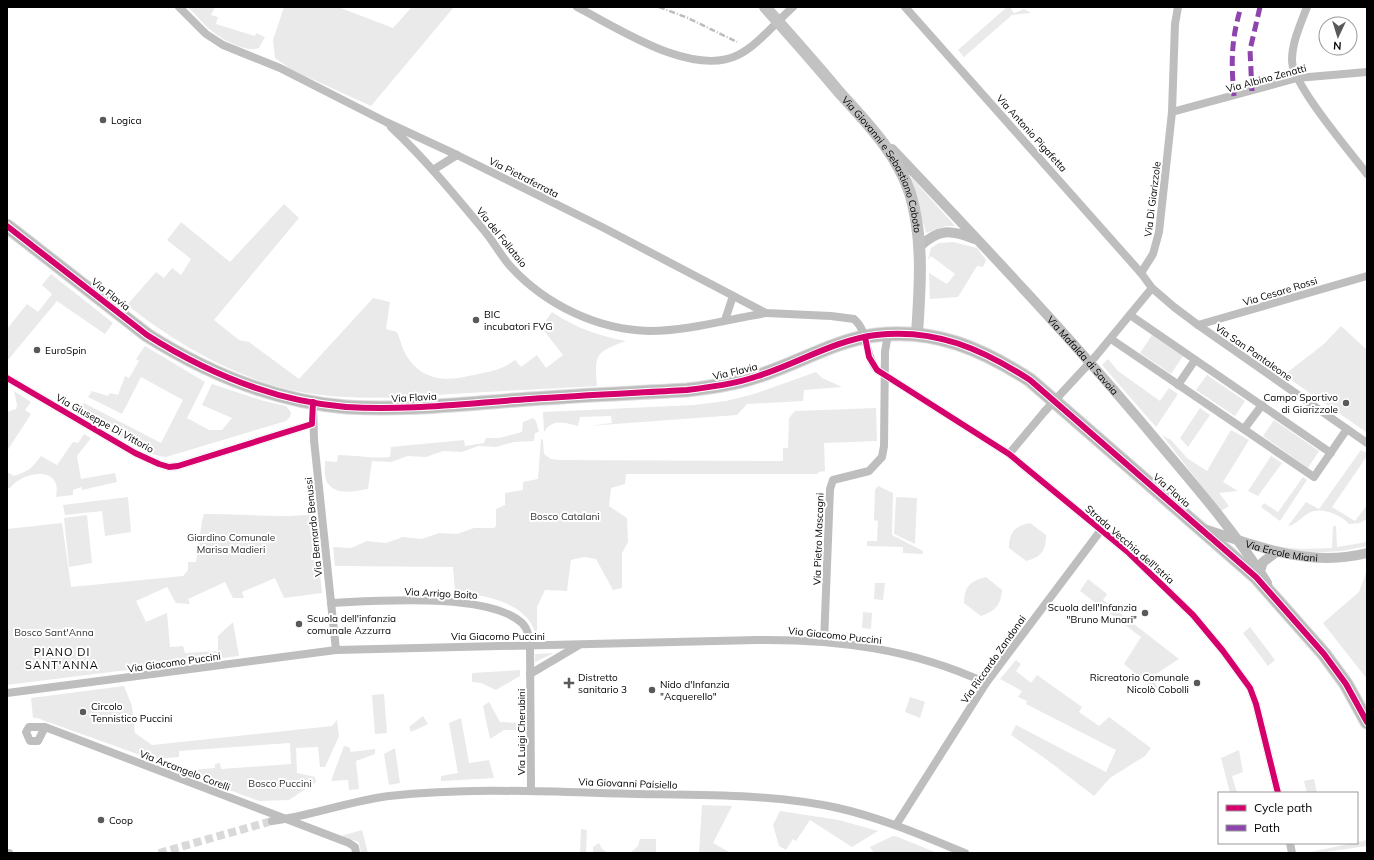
<svg xmlns="http://www.w3.org/2000/svg" width="1374" height="860" font-family="Mulish,sans-serif">
<style>
.green{fill:#eaeaea}
.lines{fill:none;stroke-linecap:round;stroke-linejoin:round}
.minor-tunnel{stroke:#d9d9d9;stroke-width:8;stroke-dasharray:8 4;stroke-linecap:butt}
.primary-casing{stroke:#dbdbdb;stroke-width:15}
.minor{stroke:#bebebe;stroke-width:8}
.tertiary{stroke:#bebebe;stroke-width:10}
.secondary{stroke:#c2c2c2;stroke-width:12}
.primary{stroke:#bdbdbd;stroke-width:13}
.rail{stroke:#bdbdbd;stroke-width:2.5;stroke-dasharray:6 2 1 2;stroke-linecap:butt}
.minor-bridge{stroke:#bebebe;stroke-width:8}
.quiet{stroke:#8e44ad;stroke-width:5;stroke-dasharray:10 5;stroke-linecap:butt}
.cycleway-casing{stroke:#fff;stroke-width:8}
.cycleway{stroke:#d6006c;stroke-width:6}
.poi-dot{fill:#595959;stroke:#fff;stroke-width:1.5}
.labels{text-anchor:middle;stroke-width:4;stroke-linejoin:round;paint-order:stroke}
.street-label{font-size:10px;fill:#000;stroke:#fff}
.poi-label{font-size:10px;fill:#000;stroke:#fff;text-anchor:start}
.park-label{font-size:10px;fill:#303030;stroke:#fff}
.neighbourhood-label{font-size:11px;letter-spacing:1px;fill:#000;stroke:#fff}
</style>
<rect width="100%" height="100%" fill="#fff"/>
<g class="green">
<path d="M188,7H215L211,15L218,17L216,24L255,36L256,33L265,37L259,48C247,53 223,40 213,32C204,25 196,15 188,7Z"/>
<polygon points="284,7 338,7 393,28 412,7 454,7 371,106 292,70 275,58 273,40"/>
<polygon points="1007,7 1010,7 1014,13 1024,9 1031,13 1012,15 964,57 958,50"/>
<polygon points="911,177 955,226 946,226 926,233"/>
<path d="M284,204L299,218L214,320L239,340L249,342L299,379L373,298L390,302L386,329L397,332C400,339 402,348 406,355C422,381 446,382 473,375C491,371 500,371 515,360L521,367L537,355L546,368L563,355L541,327L552,312C576,328 599,336 626,341C596,352 594,354 597,386C548,389 500,391 452,394C392,398 328,403 269,384C217,367 170,339 127,305L156,272L164,278L172,268L181,275L191,259L167,240L181,222L230,262Z"/>
<polygon points="953,242 977,248 986,260 983,267 977,266 958,297 930,299 929,273 947,284 955,274 931,256 928,260 931,248 939,243"/>
<polygon points="51,274 113,323 105,334 57,301 7,361 7,329 27,304 38,312 52,294 42,285"/>
<polygon points="1341,326 1367,350 1367,431 1366,432 1284,375 1324,344"/>
<polygon points="1152,335 1183,356 1171,374 1140,353"/>
<polygon points="145,346 205,382 187,418 209,430 222,430 232,418 202,405 212,384 264,401 286,406 291,412 290,417 286,421 166,457 155,455 70,409 71,407 79,411 84,403 161,443 183,400 141,377 122,414 88,397 92,391 108,396 110,393 118,395 125,376 129,378 139,361 136,359"/>
<polygon points="1108,359 1118,371 1160,401 1169,388 1178,394 1156,427 1102,365"/>
<path d="M816,372L822,378L842,387L804,390L803,401L747,404L737,415L588,426L612,423L611,416L580,417L578,426C565,423 553,418 544,432L543,412L694,405L726,401L754,394Z"/>
<polygon points="1207,375 1245,401 1235,416 1196,390"/>
<polygon points="14,391 31,402 25,410 31,414 7,451 7,412 16,409 17,405"/>
<path d="M876,408L877,441L824,443L825,471L819,472L817,474H626L625,484L611,488L609,506L627,518L628,542L622,553V588L613,590L596,559L584,557L571,560L567,591L545,590L537,607V638C529,602 485,595 455,592L453,567L335,566L333,547L351,548L367,541L386,543L403,537L422,539L439,533L457,534L474,528H494L496,526V509L505,505V493L523,490V482L538,479L541,439L543,440L544,454L551,459L559,460L783,461V448H788L789,418L795,411Z"/>
<polygon points="1200,408 1210,415 1188,447 1180,438"/>
<path d="M533,418L536,421L539,432L535,433L534,441L514,442L496,447L478,446L462,452L443,451L426,457L408,456L391,462L372,461L368,489C354,491 334,497 326,480C324,474 325,466 325,461L337,462L338,455C356,455 372,459 390,457L391,447L464,440L465,446L484,443L486,438H499L522,432L523,422Z"/>
<polygon points="1274,420 1319,451 1308,468 1263,436"/>
<polygon points="1231,430 1249,440 1223,482 1238,491 1219,493 1229,506 1221,511 1162,435 1171,440 1187,458 1207,471"/>
<path d="M84,434L91,438L77,456L81,479L115,473L117,482L82,490L81,487L73,490V495L56,497C63,465 23,471 10,488H7V472L14,476C29,471 32,468 41,456L57,465L73,442L78,443Z"/>
<path d="M1361,450L1367,453V456L1332,507L1355,521L1367,505V519L1360,523L1349,524C1341,515 1321,506 1309,513C1302,516 1296,525 1288,526L1306,502L1319,509Z"/>
<polygon points="1271,456 1282,463 1258,496 1248,491"/>
<polygon points="1303,477 1307,480 1280,521 1261,507 1264,503 1278,512"/>
<polygon points="878,486 893,493 892,535 923,551 923,554 903,553 903,547 867,546 867,541 877,541 878,521 874,520 875,490"/>
<polygon points="128,497 131,532 105,536 102,511 65,515 63,505"/>
<polygon points="896,497 917,498 915,544 894,534"/>
<path d="M204,514C241,513 278,519 314,514L322,593L284,598L275,578L242,592L244,598H233L225,582L188,599L190,604L176,603L167,587L136,601L146,622L167,613L170,647L183,646L185,653L218,651V636L233,622L239,656L7,685V529L62,523L71,587L183,576L188,570V562H196L202,521Z"/>
<polygon points="87,515 92,563 69,567 64,518"/>
<path d="M1030,523L1046,535C1046,551 1041,557 1026,561L1009,548C1009,532 1015,526 1030,523Z"/>
<polygon points="1333,526 1336,526 1337,547 1367,542 1367,546 1342,551 1303,553 1263,545 1301,549 1332,548"/>
<polygon points="1367,570 1367,679 1323,623 1359,592"/>
<path d="M986,577L1002,590C1001,605 995,611 981,616L964,603C964,587 970,581 986,577Z"/>
<polygon points="1088,579 1107,594 1103,600 1179,659 1151,677 1164,697 1124,664 1141,637 1080,591"/>
<polygon points="875,583 885,583 883,600 874,599"/>
<polygon points="863,612 872,613 871,629 862,628"/>
<polygon points="1250,627 1275,660 1268,666 1243,633"/>
<polygon points="554,653 535,662 535,654"/>
<polygon points="1016,660 1021,664 1016,671 1031,683 1037,675 1082,707 1079,712 1099,726 1109,717 1151,748 1145,756 1110,778 1094,796 1046,759 1011,735 1016,725 1106,772 1116,750 1026,704 1027,701 1018,697 1022,691 1000,679"/>
<polygon points="520,670 520,676 496,690 481,683 472,682 472,673"/>
<polygon points="124,686 132,706 135,733 152,745 332,726 337,720 339,736 325,767 320,767 318,747 296,748 297,773 315,777 316,782 289,800 259,801 163,765 179,765 180,771 215,768 215,764 220,763 221,769 291,764 290,743 179,751 179,757 151,759 37,718 33,718 31,698"/>
<polygon points="384,694 387,733 375,734 372,695"/>
<polygon points="910,697 925,702 920,718 905,712"/>
<polygon points="489,702 500,722 520,723 520,730 504,730 490,739 483,706"/>
<polygon points="423,716 428,724 411,732 409,727"/>
<polygon points="461,718 469,763 489,760 494,778 441,781 441,776 458,773 449,723"/>
<polygon points="344,746 349,747 351,752 375,749 375,754 356,761 359,789 349,790 348,780 331,781"/>
<polygon points="395,748 400,783 389,785 384,754"/>
<polygon points="1239,750 1243,772 1232,776 1237,793 1243,793 1230,793 1221,758"/>
<polygon points="1314,779 1317,793 1307,793 1304,781"/>
<polygon points="702,805 732,806 713,843 731,853 699,853"/>
<polygon points="780,811 839,820 878,831 852,847 810,820 796,841 793,839 786,850 779,846 773,825"/>
<polygon points="581,829 587,830 586,853 580,852"/>
<polygon points="362,830 368,853 361,853 359,842 341,836"/>
<polygon points="893,836 898,837 937,853 874,853 870,847"/>
<polygon points="640,839 656,839 656,853 630,853 638,846"/>
<polygon points="1367,840 1367,846 1319,853 1306,853"/>
<polygon points="599,843 602,849 608,853 593,853 593,847"/>
</g>
<g class="lines">
<polyline class="minor-tunnel" points="159,853 272,821"/>
<g class="primary-casing">
<path id="primary" d="M7,226L147,335C207,373 274,401 346,407C407,411 469,403 530,399C582,395 634,393 687,390C711,387 735,384 758,376C797,364 835,340 876,335C935,328 982,349 1030,380L1256,577L1324,654L1346,684L1367,722"/>
</g>
<g class="minor">
<path d="M179,7L206,34L223,45L280,68L386,122L457,155L602,227L766,313L831,316L854,319C869,332 864,354 877,370L1009,454L1129,553L1193,615L1223,651L1250,688L1256,704L1278,793"/>
<path d="M577,7C618,28 692,78 738,55C757,46 777,21 793,7"/>
<polyline points="905,7 1141,273"/>
<path d="M1307,7C1301,23 1292,42 1292,60C1291,83 1351,153 1367,174"/>
<polyline points="1172,112 1297,78 1367,72"/>
<path d="M391,127C424,158 453,193 482,228C493,240 500,255 511,267C546,305 598,330 650,331C687,331 729,319 766,313"/>
<polyline points="433,170 457,155"/>
<polyline points="1152,288 1174,307 1198,325 1367,443"/>
<polyline points="1130,315 1331,453"/>
<polyline points="725,320 733,296"/>
<polyline points="1198,325 1367,276"/>
<polyline points="1111,339 1314,477 1347,429"/>
<polyline points="1095,357 1152,288 1141,273 1153,254 1159,232 1172,112 1175,24 1178,7"/>
<polyline points="7,378 135,453 159,464 169,467 178,466 312,424"/>
<polyline points="1178,385 1195,360"/>
<polyline points="313,402 314,440 336,650"/>
<polyline points="1244,429 1262,405"/>
<polyline points="1009,454 1045,411"/>
<path d="M331,603C377,601 488,592 522,623C528,629 529,637 530,645L531,790"/>
<polyline points="824,642 830,489 833,480 869,471 882,457 884,446 885,351 888,335"/>
<polyline points="530,674 579,645"/>
<path d="M7,693L336,650L757,640C837,639 913,649 986,683"/>
<polyline points="45,727 38,741 30,741 26,732 29,727 45,727 349,843 355,847 356,853"/>
<path d="M272,821C311,816 349,801 389,796C472,787 554,792 637,794C704,795 773,794 838,808C882,818 923,836 965,853"/>
<polyline points="896,825 986,683 1101,530"/>
<polyline points="1290,843 1292,853"/>
<polyline points="7,853 9,853"/>
</g>
<g class="tertiary">
<path id="s1" d="M892,149C983,245 1074,341 1158,442C1196,487 1236,533 1267,583"/>
<path d="M919,247C938,229 950,229 974,239"/>
<path id="s2" d="M1201,528C1255,546 1310,568 1367,553"/>
<polyline points="1260,571 1263,562 1275,553"/>
</g>
<path class="secondary" id="s3" d="M765,7C790,35 815,63 839,92C866,122 897,153 910,193C924,238 920,288 917,334"/>
<use href="#primary" class="primary"/>
<polyline class="rail" points="659,7 688,18 737,42"/>
<polyline class="minor-bridge" points="1045,411 1095,357"/>
<g class="quiet">
<polyline points="1252,91 1250,50 1260,7"/>
<path d="M1234,96C1231,62 1231,40 1241,7"/>
</g>
<g class="cycleway-casing">
<g id="cycleway">
<path d="M7,226L147,335C207,373 274,401 346,407C407,411 469,403 530,399C582,395 634,393 687,390C711,387 735,384 758,376C797,364 835,340 876,335C935,328 982,349 1030,380L1256,577L1324,654L1346,684L1367,722"/>
<polyline points="865,337 869,357 877,370 1009,454 1129,553 1193,615 1223,651 1250,688 1256,704 1278,793"/>
<polyline points="7,378 135,453 159,464 169,467 178,466 312,424 313,402"/>
</g>
</g>
<use href="#cycleway" class="cycleway"/>
</g>
<g class="poi-dot">
<circle cx="103" cy="120" r="4"/>
<circle cx="476" cy="320" r="4"/>
<circle cx="37" cy="350" r="4"/>
<circle cx="1346" cy="403" r="4"/>
<circle cx="1145" cy="613" r="4"/>
<circle cx="299" cy="624" r="4"/>
<path d="M567 677h4v4h4v4h-4v4h-4v-4h-4v-4h4z"/>
<circle cx="1197" cy="683" r="4"/>
<circle cx="652" cy="690" r="4"/>
<circle cx="83" cy="712" r="4"/>
<circle cx="101" cy="820" r="4"/>
</g>
<g class="labels">
<g class="street-label">
<text transform="translate(1266 78) rotate(-15)" y="4">Via Albino Zenatti</text>
<text transform="translate(1032 133) rotate(48)" y="4">Via Antonio Pigafetta</text>
<text dy="4" stroke="none"><textPath href="#s3" startOffset="199">Via Giovanni e Sebastiano Caboto</textPath></text>
<text transform="translate(524 177) rotate(27)" y="4">Via Pietraferrata</text>
<text transform="translate(1152 199) rotate(-83)" y="4">Via Di Giarizzole</text>
<text transform="translate(502 237) rotate(51)" y="4">Via del Follatoio</text>
<text transform="translate(1280 291) rotate(-17)" y="4">Via Cesare Rossi</text>
<text transform="translate(111 294) rotate(38)" y="4">Via Flavia</text>
<text transform="translate(1254 352) rotate(35)" y="4">Via San Pantaleone</text>
<text dy="4" stroke="none"><textPath href="#s1" startOffset="281">Via Mafalda di Savoia</textPath></text>
<text transform="translate(735 371) rotate(-13)" y="4">Via Flavia</text>
<text transform="translate(414 397) rotate(-3)" y="4">Via Flavia</text>
<text transform="translate(105 423) rotate(29)" y="4">Via Giuseppe Di Vittorio</text>
<text transform="translate(1172 490) rotate(41)" y="4">Via Flavia</text>
<text transform="translate(313 527) rotate(-96)" y="4">Via Bernardo Benussi</text>
<text transform="translate(818 539) rotate(-88)" y="4">Via Pietro Mascagni</text>
<text transform="translate(1130 544) rotate(41)" y="4">Strada Vecchia dell'Istria</text>
<text dy="4" stroke="none"><textPath href="#s2" startOffset="84">Via Ercole Miani</textPath></text>
<text transform="translate(441 593) rotate(3)" y="4">Via Arrigo Boito</text>
<text transform="translate(835 635) rotate(6)" y="4">Via Giacomo Puccini</text>
<text x="498" y="640">Via Giacomo Puccini</text>
<text transform="translate(993 659) rotate(-55)" y="4">Via Riccardo Zandonai</text>
<text transform="translate(174 662) rotate(-8)" y="4">Via Giacomo Puccini</text>
<text transform="translate(521 732) rotate(-90)" y="4">Via Luigi Cherubini</text>
<text transform="translate(185 770) rotate(21)" y="4">Via Arcangelo Corelli</text>
<text transform="translate(628 783) rotate(2)" y="4">Via Giovanni Paisiello</text>
</g>
<g class="poi-label">
<text x="111" y="124">Logica</text>
<text x="484" y="318">BIC<tspan x="484" dy="12">incubatori FVG</tspan></text>
<text x="45" y="354">EuroSpin</text>
<text x="1338" y="401" text-anchor="end">Campo Sportivo<tspan x="1338" dy="12">di Giarizzole</tspan></text>
<text x="1137" y="611" text-anchor="end">Scuola dell'Infanzia<tspan x="1137" dy="12">"Bruno Munari"</tspan></text>
<text x="307" y="622">Scuola dell'infanzia<tspan x="307" dy="12">comunale Azzurra</tspan></text>
<text x="578" y="681">Distretto<tspan x="578" dy="12">sanitario 3</tspan></text>
<text x="1189" y="681" text-anchor="end">Ricreatorio Comunale<tspan x="1189" dy="12">Nicolò Cobolli</tspan></text>
<text x="660" y="688">Nido d'Infanzia<tspan x="660" dy="12">"Acquerello"</tspan></text>
<text x="91" y="710">Circolo<tspan x="91" dy="12">Tennistico Puccini</tspan></text>
<text x="109" y="824">Coop</text>
</g>
<g class="park-label">
<text x="565" y="520">Bosco Catalani</text>
<text x="231" y="541">Giardino Comunale<tspan x="231" dy="12">Marisa Madieri</tspan></text>
<text x="54" y="636">Bosco Sant'Anna</text>
<text x="280" y="787">Bosco Puccini</text>
</g>
<g class="neighbourhood-label">
<text x="62" y="656">PIANO DI<tspan x="62" dy="13">SANT'ANNA</tspan></text>
</g>
</g>
<rect width="1374" height="860" fill="none" stroke="#000000" stroke-width="16"/>
<rect x="1218" y="792" width="140" height="52" fill="#ffffff" stroke="#999999"/>
<rect x="1226" y="805" width="20" height="6" fill="#d6006c" stroke="#999999"/>
<text x="1254" y="812" font-size="12" fill="#000000">Cycle path</text>
<rect x="1226" y="825" width="20" height="6" fill="#8e44ad" stroke="#999999"/>
<text x="1254" y="832" font-size="12" fill="#000000">Path</text>
<g transform="translate(1338 36) rotate(184)"><circle r="19" fill="#ffffff" stroke="#999999"/>
<path d="M0-3L7 15L0 10L-7 15Z" fill="#595959"/>
<text y="-6" font-size="11" font-weight="bold" text-anchor="middle" fill="#000000">N</text>
</g>
</svg>
